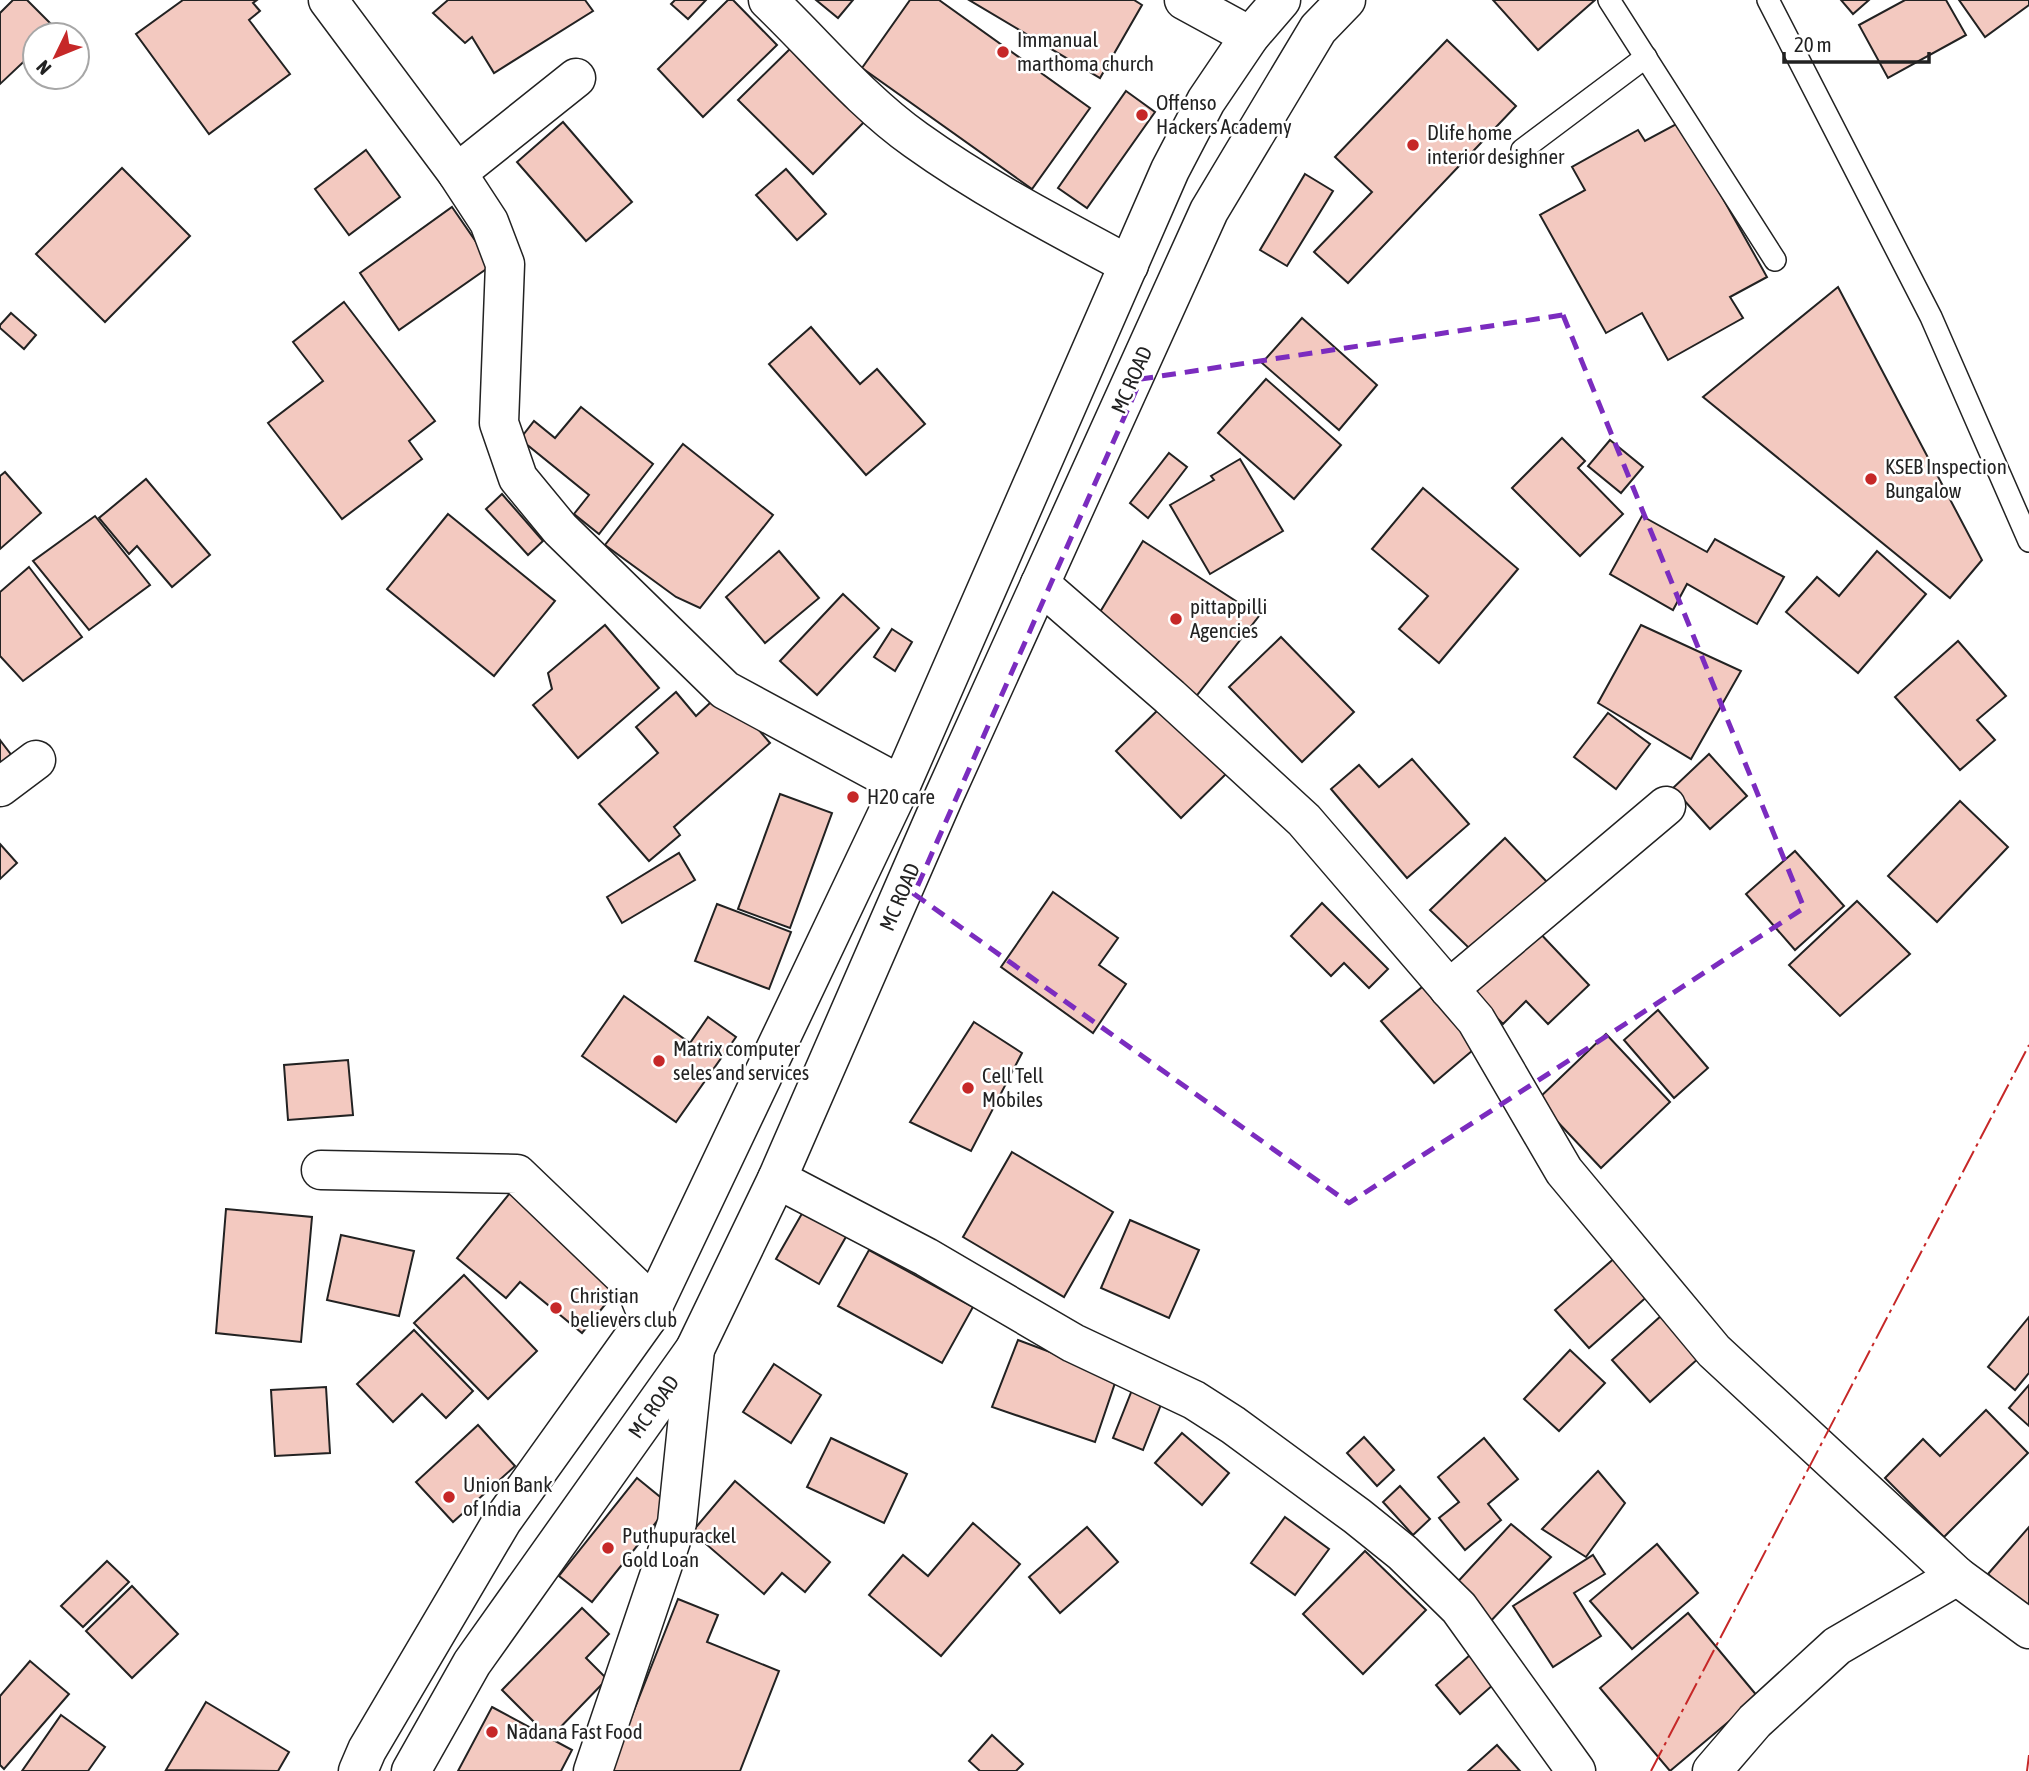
<svg xmlns="http://www.w3.org/2000/svg" width="2029" height="1771" font-family="'Asap Condensed',sans-serif">
<style>
.building{fill:#f3c9c0;stroke:#222;stroke-width:2}
.lines{fill:none;stroke-linecap:round;stroke-linejoin:round}
.lane-casing{stroke:#222;stroke-width:24}
.street-casing{stroke:#222;stroke-width:41}
.primary-casing{stroke:#222;stroke-width:41}
.lane{stroke:#fff;stroke-width:21}
.street{stroke:#fff;stroke-width:38}
.primary{stroke:#fff;stroke-width:38}
.power{stroke:#c62828;stroke-width:2;stroke-dasharray:24 5 3.5 5;stroke-linecap:butt}
.marked{fill:none;stroke:#7b2cbf;stroke-width:5;stroke-dasharray:14 9;stroke-linejoin:round}
.poi-dot{fill:#c62828;stroke:#fff;stroke-width:2.5}
.labels{text-anchor:middle;stroke-width:5;stroke-linejoin:round;paint-order:stroke}
.poi-label{font-size:21px;fill:#222;stroke:#fff;text-anchor:start}
.street-label{font-size:21px;fill:#222;stroke:#fff}
</style>
<rect width="100%" height="100%" fill="#fff"/>
<g class="building">
<polygon points="13,0 27,0 57,30 52,35 35,35 35,51 0,84 0,13"/>
<polygon points="183,0 257,0 253,3 260,11 249,20 290,74 209,134 136,34"/>
<polygon points="448,0 585,0 593,11 494,73 472,37 465,43 433,13"/>
<polygon points="675,0 706,0 688,19 671,4"/>
<polygon points="728,0 733,0 777,45 703,117 658,69"/>
<polygon points="816,0 853,0 838,18"/>
<polygon points="910,0 939,0 1090,108 1032,189 862,68"/>
<polygon points="969,0 1134,0 1142,5 1100,78"/>
<polygon points="1493,0 1595,0 1538,50"/>
<polygon points="1841,0 1869,0 1853,14"/>
<polygon points="1905,0 1946,0 1966,35 1888,78 1859,25"/>
<polygon points="1959,0 2029,0 2029,5 1985,37"/>
<polygon points="1447,40 1516,106 1348,283 1314,252 1372,192 1335,157"/>
<polygon points="794,45 868,118 813,174 738,100"/>
<polygon points="1126,91 1155,112 1087,208 1058,188"/>
<polygon points="563,122 632,202 586,241 517,162"/>
<polygon points="1680,122 1767,277 1730,297 1743,318 1668,360 1642,313 1606,333 1540,215 1585,190 1572,167 1638,130 1645,141"/>
<polygon points="366,150 400,197 349,235 315,189"/>
<polygon points="122,168 190,236 105,322 36,254"/>
<polygon points="786,169 826,214 797,240 756,195"/>
<polygon points="1305,174 1333,191 1287,266 1260,250"/>
<polygon points="452,207 492,265 399,330 360,273"/>
<polygon points="1838,287 1982,560 1950,598 1703,397"/>
<polygon points="344,302 435,421 409,441 422,459 342,519 268,423 323,381 293,342"/>
<polygon points="11,313 36,335 24,349 0,328 0,325"/>
<polygon points="1302,318 1377,385 1339,430 1262,363"/>
<polygon points="811,327 860,384 877,369 925,424 866,475 769,364"/>
<polygon points="1266,379 1341,445 1294,499 1218,433"/>
<polygon points="581,407 653,464 599,534 574,514 589,495 520,439 534,421 555,438"/>
<polygon points="1562,438 1585,461 1578,468 1623,514 1580,556 1512,488"/>
<polygon points="1610,440 1643,467 1621,493 1588,466"/>
<polygon points="683,444 773,515 700,608 676,597 605,545"/>
<polygon points="1169,453 1187,467 1148,518 1130,503"/>
<polygon points="1240,459 1283,531 1210,574 1170,505 1214,480 1211,476"/>
<polygon points="5,472 41,513 0,549 0,476"/>
<polygon points="146,479 210,555 172,587 137,546 129,554 99,518"/>
<polygon points="1423,488 1518,569 1439,663 1399,629 1428,596 1372,549"/>
<polygon points="502,494 543,541 528,555 486,509"/>
<polygon points="448,514 555,601 494,676 387,589"/>
<polygon points="95,516 150,585 89,630 33,561"/>
<polygon points="1642,516 1707,552 1715,539 1784,577 1757,624 1687,584 1673,610 1610,574"/>
<polygon points="1143,541 1259,616 1194,699 1094,622"/>
<polygon points="779,551 819,598 765,643 726,597"/>
<polygon points="1877,551 1926,594 1858,673 1786,612 1817,577 1839,596"/>
<polygon points="29,567 82,637 23,681 0,656 0,592"/>
<polygon points="843,594 879,628 817,695 780,661"/>
<polygon points="605,625 659,688 578,758 533,705 552,689 548,673"/>
<polygon points="1641,625 1741,671 1691,759 1598,703"/>
<polygon points="892,629 912,642 895,671 874,657"/>
<polygon points="1281,637 1354,712 1302,762 1229,687"/>
<polygon points="1958,641 2006,696 1977,720 1995,740 1960,770 1895,697"/>
<polygon points="724,690 770,743 674,827 680,835 649,861 599,804 658,753 636,727 676,692 696,716"/>
<polygon points="1164,704 1228,772 1181,818 1116,751"/>
<polygon points="1608,713 1650,744 1616,789 1574,757"/>
<polygon points="0,740 16,761 0,773"/>
<polygon points="1709,754 1747,796 1710,829 1673,788"/>
<polygon points="1412,759 1469,824 1407,878 1331,789 1359,765 1379,787"/>
<polygon points="780,794 832,813 790,928 738,909"/>
<polygon points="1960,801 2008,847 1937,922 1888,876"/>
<polygon points="1505,838 1547,882 1470,949 1430,910"/>
<polygon points="0,844 17,863 0,879"/>
<polygon points="1795,851 1844,906 1795,950 1746,894"/>
<polygon points="679,853 695,880 622,923 607,897"/>
<polygon points="1053,892 1118,938 1099,965 1126,984 1093,1033 1001,967"/>
<polygon points="1857,901 1910,954 1840,1016 1789,965"/>
<polygon points="1322,903 1388,969 1369,988 1344,963 1331,976 1291,936"/>
<polygon points="717,904 791,932 769,989 695,961"/>
<polygon points="1536,929 1589,985 1548,1024 1526,1001 1503,1024 1472,992"/>
<polygon points="1427,983 1479,1045 1434,1083 1381,1021"/>
<polygon points="624,996 690,1043 708,1017 736,1037 676,1122 582,1056"/>
<polygon points="1658,1010 1708,1068 1674,1098 1624,1040"/>
<polygon points="974,1022 1022,1053 971,1151 910,1122"/>
<polygon points="1606,1034 1670,1102 1601,1168 1537,1100"/>
<polygon points="348,1060 353,1115 288,1120 284,1065"/>
<polygon points="1012,1152 1113,1212 1064,1297 963,1237"/>
<polygon points="510,1193 622,1284 582,1333 520,1282 506,1298 457,1258"/>
<polygon points="226,1209 312,1217 301,1342 216,1333"/>
<polygon points="804,1210 847,1235 819,1284 776,1259"/>
<polygon points="1130,1220 1199,1250 1169,1318 1101,1288"/>
<polygon points="341,1235 414,1251 399,1316 327,1300"/>
<polygon points="869,1250 973,1307 942,1363 838,1306"/>
<polygon points="1617,1256 1650,1294 1589,1348 1555,1310"/>
<polygon points="464,1275 537,1351 488,1399 414,1323"/>
<polygon points="1662,1315 1700,1357 1650,1402 1612,1360"/>
<polygon points="2029,1317 2029,1373 2015,1390 1988,1367"/>
<polygon points="414,1330 473,1391 446,1418 422,1394 393,1422 357,1384"/>
<polygon points="1018,1340 1117,1377 1095,1442 992,1407"/>
<polygon points="1570,1350 1605,1383 1559,1431 1524,1399"/>
<polygon points="774,1364 821,1395 791,1443 743,1412"/>
<polygon points="2029,1385 2029,1426 2009,1408"/>
<polygon points="326,1387 330,1453 275,1456 271,1390"/>
<polygon points="1132,1390 1162,1402 1143,1450 1113,1438"/>
<polygon points="1986,1410 2028,1453 1944,1537 1885,1478 1923,1439 1940,1456"/>
<polygon points="478,1425 515,1466 453,1522 416,1482"/>
<polygon points="1182,1433 1229,1473 1202,1505 1155,1463"/>
<polygon points="1364,1437 1394,1470 1377,1486 1347,1453"/>
<polygon points="831,1438 907,1474 884,1523 807,1487"/>
<polygon points="1484,1438 1518,1479 1488,1504 1501,1520 1465,1550 1439,1518 1459,1502 1438,1477"/>
<polygon points="1598,1471 1625,1503 1586,1557 1542,1529"/>
<polygon points="637,1478 670,1505 592,1602 559,1576"/>
<polygon points="735,1481 830,1562 805,1592 782,1573 764,1594 692,1532"/>
<polygon points="1400,1486 1430,1519 1413,1535 1383,1502"/>
<polygon points="1285,1517 1329,1549 1295,1595 1251,1563"/>
<polygon points="973,1523 1020,1564 941,1656 869,1595 903,1555 928,1576"/>
<polygon points="1511,1524 1551,1557 1488,1624 1452,1588"/>
<polygon points="1087,1527 1118,1562 1060,1613 1029,1577"/>
<polygon points="2029,1527 2029,1610 1988,1574"/>
<polygon points="1657,1544 1698,1593 1632,1649 1590,1601"/>
<polygon points="1365,1551 1426,1610 1363,1674 1303,1614"/>
<polygon points="1593,1555 1605,1574 1574,1593 1601,1636 1553,1667 1513,1606"/>
<polygon points="107,1561 129,1582 83,1627 61,1606"/>
<polygon points="132,1586 178,1634 132,1678 86,1631"/>
<polygon points="678,1599 718,1615 707,1642 779,1671 740,1771 610,1771"/>
<polygon points="582,1608 609,1634 586,1658 607,1679 550,1738 502,1690"/>
<polygon points="1688,1613 1758,1697 1670,1771 1600,1688"/>
<polygon points="1470,1655 1494,1684 1460,1714 1436,1685"/>
<polygon points="30,1661 69,1694 4,1769 0,1765 0,1696"/>
<polygon points="206,1702 289,1752 278,1771 166,1770"/>
<polygon points="492,1707 572,1750 561,1771 458,1771"/>
<polygon points="61,1715 105,1747 88,1771 22,1771"/>
<polygon points="992,1735 1023,1764 1016,1771 980,1771 969,1761"/>
<polygon points="1497,1745 1520,1771 1468,1771"/>
</g>
<g class="lines">
<g class="lane-casing">
<g id="lane">
<polyline points="1609,0 1775,260"/>
<polyline points="1768,0 1931,317 2029,541"/>
<polyline points="1522,150 1646,57"/>
</g>
</g>
<g class="street-casing">
<g id="street">
<polyline points="328,0 457,173 489,222 505,264 499,423 518,478 560,529 725,690 901,785"/>
<path d="M768,0C817,47 861,101 916,140C983,188 1056,226 1129,265"/>
<polyline points="1184,0 1250,36"/>
<polyline points="457,173 576,78"/>
<polyline points="1040,584 1170,697 1304,820 1476,1020 1564,1171 1714,1351 1957,1576 2029,1629"/>
<polyline points="0,787 36,760"/>
<polyline points="1449,989 1666,806"/>
<polyline points="321,1170 517,1174 636,1288 648,1317"/>
<polyline points="777,1179 926,1257 1073,1343 1194,1400 1233,1425 1357,1516 1403,1553 1459,1608 1576,1771"/>
<polyline points="593,1771 677,1523 695,1349"/>
<polyline points="1712,1771 1755,1721 1837,1646 1957,1576"/>
</g>
</g>
<g class="primary-casing">
<g id="primary">
<polyline points="358,1771 367,1750 502,1521 648,1317 901,785 1170,170 1206,101 1250,36 1281,0"/>
<polyline points="411,1771 472,1663 695,1349 777,1179 944,796 1209,211 1318,29 1346,0"/>
</g>
</g>
<use href="#lane" class="lane"/>
<use href="#street" class="street"/>
<use href="#primary" class="primary"/>
<g class="power">
<polyline points="1651,1771 2029,1045"/>
<polyline points="2027,1771 2029,1755"/>
</g>
</g>
<path class="marked" d="M1563,315L1804,908L1349,1203L914,894L1141,379Z"/>
<g class="poi-dot">
<circle cx="1003" cy="52" r="7"/>
<circle cx="1142" cy="115" r="7"/>
<circle cx="1413" cy="145" r="7"/>
<circle cx="1871" cy="479" r="7"/>
<circle cx="1176" cy="619" r="7"/>
<circle cx="853" cy="797" r="7"/>
<circle cx="659" cy="1061" r="7"/>
<circle cx="968" cy="1088" r="7"/>
<circle cx="556" cy="1308" r="7"/>
<circle cx="449" cy="1497" r="7"/>
<circle cx="608" cy="1548" r="7"/>
<circle cx="492" cy="1732" r="7"/>
</g>
<g class="labels">
<g class="poi-label">
<text x="1017" y="47">Immanual<tspan x="1017" dy="24">marthoma church</tspan></text>
<text x="1156" y="110">Offenso<tspan x="1156" dy="24">Hackers Academy</tspan></text>
<text x="1427" y="140">Dlife home<tspan x="1427" dy="24">interior desighner</tspan></text>
<text x="1885" y="474">KSEB Inspection<tspan x="1885" dy="24">Bungalow</tspan></text>
<text x="1190" y="614">pittappilli<tspan x="1190" dy="24">Agencies</tspan></text>
<text x="867" y="804">H20 care</text>
<text x="673" y="1056">Matrix computer<tspan x="673" dy="24">seles and services</tspan></text>
<text x="982" y="1083">Cell Tell<tspan x="982" dy="24">Mobiles</tspan></text>
<text x="570" y="1303">Christian<tspan x="570" dy="24">believers club</tspan></text>
<text x="463" y="1492">Union Bank<tspan x="463" dy="24">of India</tspan></text>
<text x="622" y="1543">Puthupurackel<tspan x="622" dy="24">Gold Loan</tspan></text>
<text x="506" y="1739">Nadana Fast Food</text>
</g>
<g class="street-label">
<text transform="translate(1132 380) rotate(-66)" y="7">MC ROAD</text>
<text transform="translate(900 897) rotate(-67)" y="7">MC ROAD</text>
<text transform="translate(654 1407) rotate(-55)" y="7">MC ROAD</text>
</g>
</g>
<g transform="translate(56 56) rotate(227)"><circle r="33" fill="#ffffff" stroke="#a7a7a7" stroke-width="2"/>
<path d="M0-5L12 26L0 18L-12 26Z" fill="#c62828"/>
<text y="-10" font-size="19" font-weight="bold" text-anchor="middle" fill="#222222">N</text>
</g>
<path d="M1784 52v10h145v-10" fill="none" stroke="#222222" stroke-width="3.5"/>
<text x="1794" y="52" font-size="21" fill="#222222" stroke="#ffffff" stroke-width="5" paint-order="stroke">20 m</text>
</svg>
